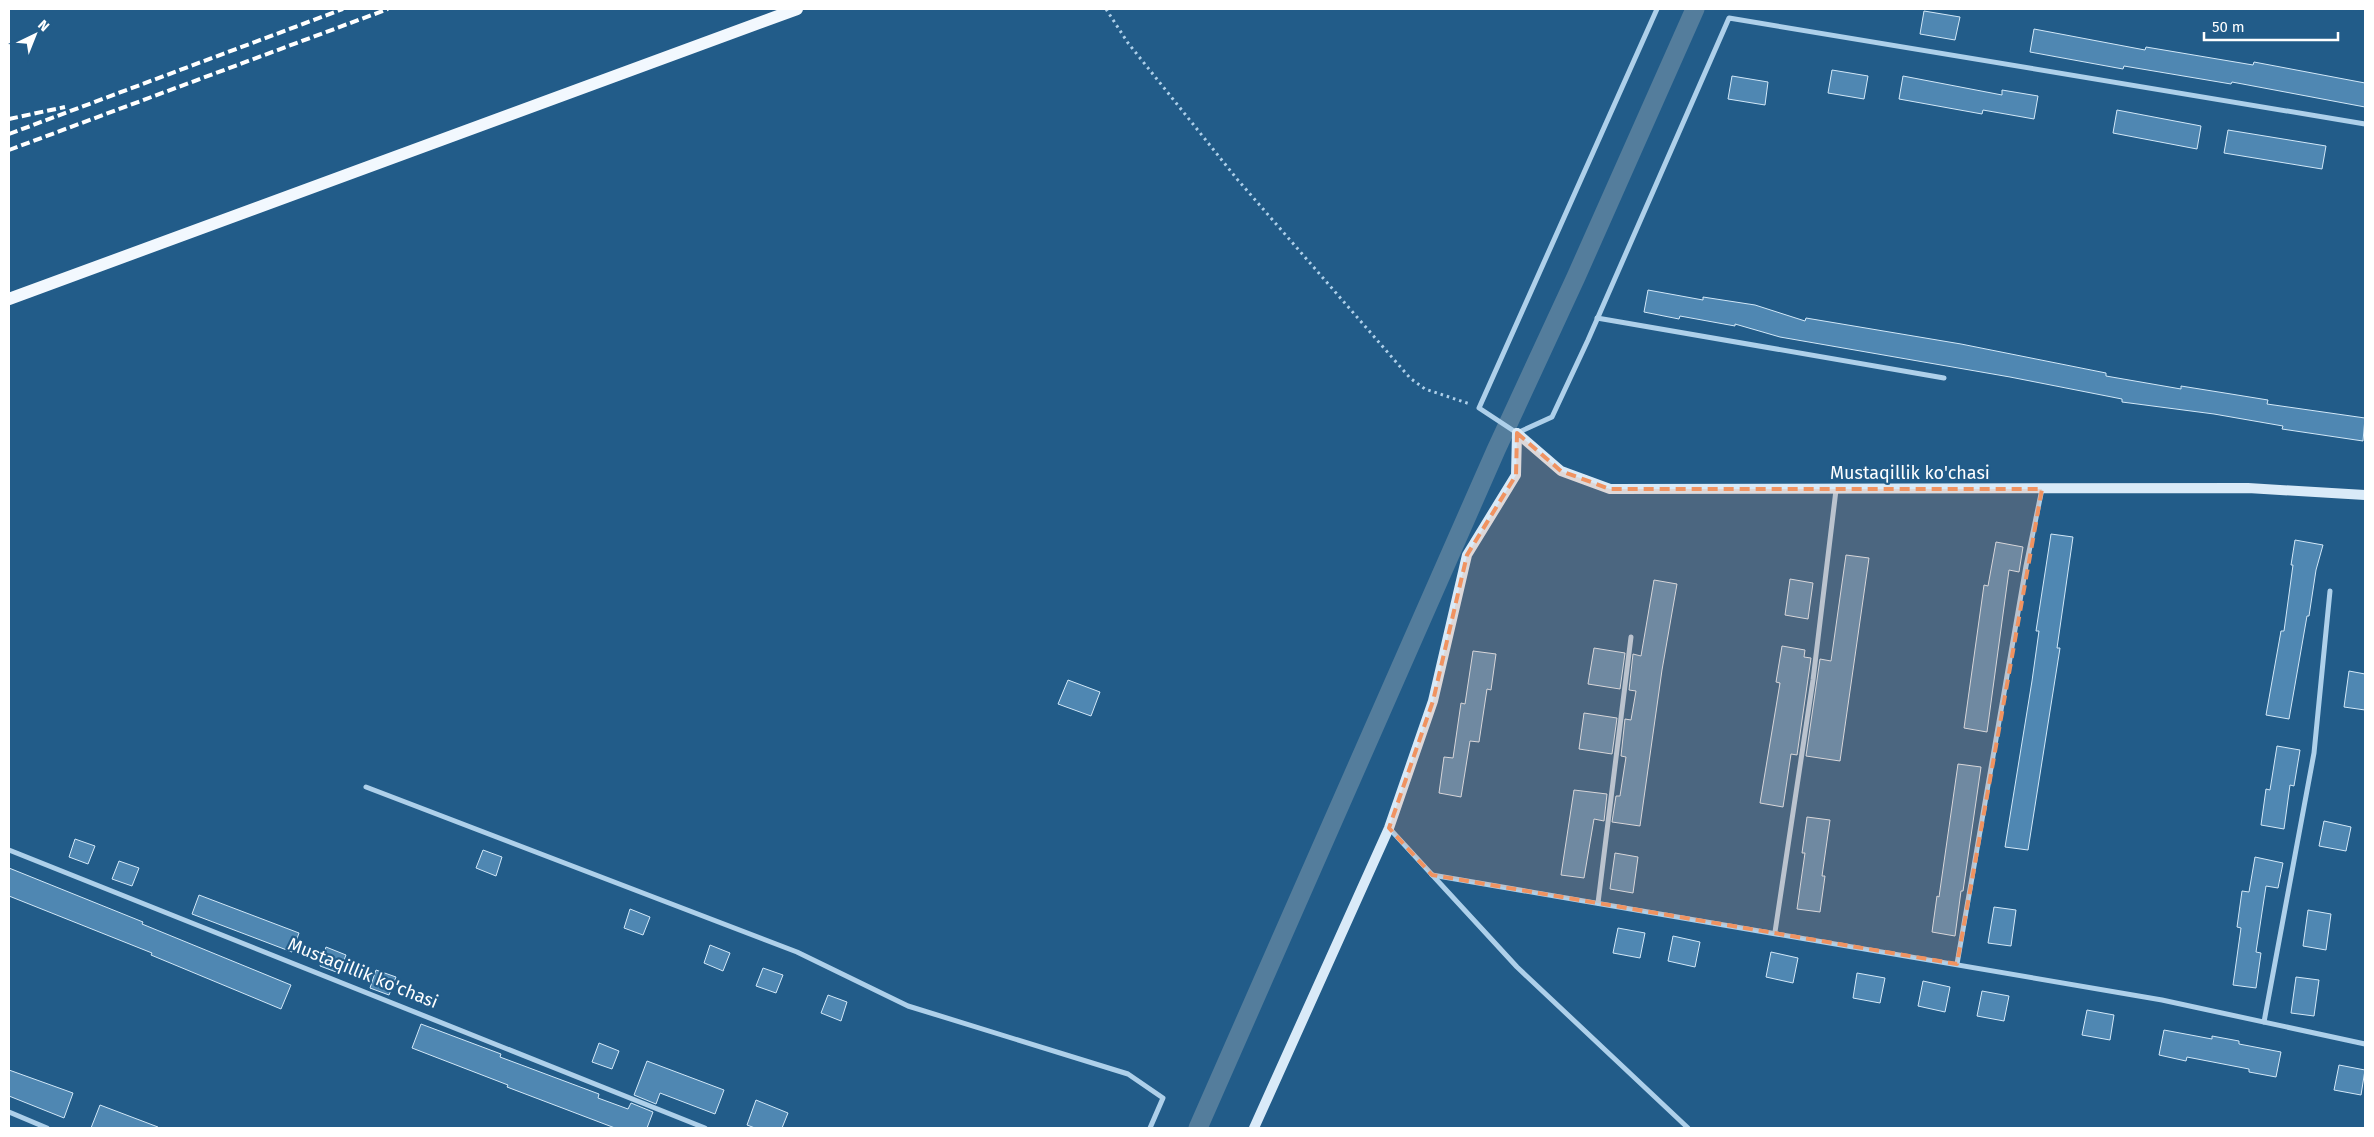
<svg xmlns="http://www.w3.org/2000/svg" width="2374" height="1137" font-family="'Fira Sans',sans-serif">
<style>
.lines{fill:none;stroke-linecap:round;stroke-linejoin:round}
.canal{stroke:#547d9c;stroke-width:19}
.building{fill:#4f87b2;stroke:#d2e8f8}
.path{stroke:#aed0ea;stroke-width:3;stroke-dasharray:2.5 4;stroke-linecap:butt}
.street{stroke:#aed0ea;stroke-width:5}
.secondary{stroke:#d9eaf8;stroke-width:10}
.primary{stroke:#f2f8fe;stroke-width:12}
.rail{stroke:#fff;stroke-width:4;stroke-dasharray:9 4;stroke-linecap:butt}
.marked{fill:#f09361;fill-opacity:0.2;stroke:#f09361;stroke-width:4;stroke-dasharray:10 6;stroke-linejoin:round}
.labels{text-anchor:middle;stroke-width:4.5;stroke-linejoin:round;paint-order:stroke}
.street-label{font-size:18px;fill:#fff;stroke:#225c89}
</style>
<rect width="100%" height="100%" fill="#225c89"/>
<g class="lines">
<polyline class="canal" points="1198,1128 1496,450 1576,277 1695,9"/>
</g>
<g class="building">
<polygon points="1924,11 1960,17 1955,40 1920,34"/>
<polygon points="2034,29 2145,50 2146,47 2253,65 2254,62 2365,83 2365,107 2232,82 2231,84 2124,66 2123,69 2030,52"/>
<polygon points="1832,70 1868,76 1864,99 1828,93"/>
<polygon points="1732,76 1768,82 1765,105 1728,99"/>
<polygon points="1903,76 2002,95 2002,90 2038,96 2034,119 1983,110 1982,114 1899,99"/>
<polygon points="2117,110 2201,126 2197,149 2113,133"/>
<polygon points="2228,130 2326,146 2322,169 2224,153"/>
<polygon points="1648,290 1703,300 1703,297 1755,305 1805,321 1806,318 1961,344 2106,373 2106,376 2181,389 2181,386 2231,394 2268,400 2267,404 2365,418 2363,441 2282,429 2283,426 2214,414 2122,402 2122,399 2010,377 1780,337 1735,324 1735,326 1680,316 1679,319 1644,312"/>
<polygon points="2051,534 2073,537 2057,648 2060,648 2028,850 2005,847 2032,681 2039,631 2036,631"/>
<polygon points="2295,540 2323,545 2316,570 2309,616 2307,616 2289,719 2266,715 2281,631 2284,631 2293,565 2291,565"/>
<polygon points="1996,542 2023,547 2019,572 2009,570 1987,732 1964,728 1984,585 1988,586"/>
<polygon points="1846,555 1869,558 1840,761 1806,756 1820,659 1831,661"/>
<polygon points="1790,579 1813,583 1808,619 1785,615"/>
<polygon points="1654,580 1677,584 1662,670 1640,826 1612,822 1616,796 1620,796 1626,757 1621,756 1625,719 1631,720 1636,691 1629,690 1633,654 1641,656"/>
<polygon points="1782,646 1805,650 1804,657 1811,658 1797,755 1791,754 1783,807 1760,803 1780,683 1776,682"/>
<polygon points="1594,648 1625,653 1620,689 1588,684"/>
<polygon points="1473,651 1496,654 1491,690 1487,689 1479,742 1470,741 1461,797 1439,793 1444,757 1453,758 1461,703 1465,704"/>
<polygon points="2349,671 2365,674 2365,710 2344,707"/>
<polygon points="1068,680 1100,692 1091,716 1058,704"/>
<polygon points="1584,713 1617,718 1612,754 1579,749"/>
<polygon points="2277,746 2300,750 2294,786 2290,785 2284,829 2261,825 2266,789 2270,790"/>
<polygon points="1958,764 1981,767 1963,891 1961,891 1955,936 1932,932 1937,896 1939,897"/>
<polygon points="1574,790 1607,794 1604,821 1594,819 1584,878 1561,875"/>
<polygon points="1807,817 1830,820 1822,876 1825,876 1820,912 1797,909 1805,853 1802,853"/>
<polygon points="2324,821 2351,827 2346,851 2319,846"/>
<polygon points="75,839 95,846 88,864 69,857"/>
<polygon points="483,850 502,857 496,876 476,868"/>
<polygon points="1615,853 1638,857 1633,893 1610,889"/>
<polygon points="2255,857 2283,863 2278,888 2266,886 2256,952 2261,953 2256,988 2233,985 2241,928 2237,927 2242,891 2249,892"/>
<polygon points="119,861 139,868 132,886 112,879"/>
<polygon points="9,868 143,922 142,924 291,985 281,1009 151,955 152,953 9,896"/>
<polygon points="199,895 299,933 292,952 192,914"/>
<polygon points="1994,907 2016,910 2011,946 1988,943"/>
<polygon points="630,909 650,917 643,935 624,928"/>
<polygon points="2308,910 2331,914 2326,950 2303,946"/>
<polygon points="1618,928 1645,933 1640,958 1613,953"/>
<polygon points="1673,936 1700,942 1695,967 1668,961"/>
<polygon points="710,945 730,953 723,971 704,963"/>
<polygon points="326,947 346,955 339,973 320,966"/>
<polygon points="1771,952 1798,958 1793,983 1766,977"/>
<polygon points="763,968 783,975 776,993 756,986"/>
<polygon points="376,970 396,977 389,995 370,988"/>
<polygon points="1857,973 1885,978 1880,1003 1853,998"/>
<polygon points="2296,977 2319,980 2314,1016 2291,1013"/>
<polygon points="1923,981 1950,987 1945,1012 1918,1006"/>
<polygon points="1982,991 2009,996 2004,1021 1977,1016"/>
<polygon points="828,995 847,1002 841,1021 821,1013"/>
<polygon points="2087,1010 2114,1015 2110,1040 2082,1035"/>
<polygon points="421,1024 501,1054 500,1057 599,1094 598,1098 628,1109 631,1103 653,1112 647,1128 615,1128 507,1087 508,1085 412,1048"/>
<polygon points="2164,1030 2212,1039 2212,1036 2239,1041 2239,1044 2281,1052 2276,1077 2249,1072 2249,1069 2187,1057 2186,1061 2159,1055"/>
<polygon points="599,1043 619,1051 612,1069 592,1062"/>
<polygon points="647,1061 724,1090 715,1114 660,1093 656,1104 634,1095"/>
<polygon points="2339,1065 2365,1070 2361,1095 2334,1090"/>
<polygon points="9,1070 73,1093 64,1118 9,1096"/>
<polygon points="756,1100 788,1113 782,1128 755,1128 747,1125"/>
<polygon points="100,1105 158,1127 158,1128 91,1128"/>
</g>
<g class="lines">
<polyline class="path" points="1106,9 1128,43 1237,179 1410,378 1425,389 1470,404"/>
<g class="street">
<polyline points="1657,9 1479,408 1517,433 1552,417 1588,340 1729,18 2365,124"/>
<polyline points="1597,318 1944,378"/>
<polyline points="366,787 797,952 908,1006 1128,1074 1163,1098 1150,1128"/>
<polyline points="1389,828 1517,967 1688,1128"/>
<polyline points="9,850 705,1128"/>
<polyline points="1432,875 2162,1000 2365,1044"/>
<polyline points="1598,903 1631,637"/>
<polyline points="1775,932 1813,680 1836,490"/>
<polyline points="1957,964 2026,566 2042,489"/>
<polyline points="2264,1022 2314,753 2330,591"/>
<polyline points="9,1112 47,1128"/>
</g>
<g class="secondary">
<polyline points="1517,433 1561,471 1610,489 2248,488 2365,495"/>
<polyline points="1254,1128 1389,828 1433,701 1467,555 1516,475 1517,433"/>
</g>
<polyline class="primary" points="9,299 797,9"/>
<g class="rail">
<polyline points="9,119 65,107"/>
<polyline points="9,134 343,9"/>
<polyline points="9,150 388,9"/>
</g>
</g>
<path class="marked" d="M1517,433L1561,471L1610,489H2042L1957,964L1432,875L1389,828L1433,701L1467,555L1516,475Z"/>
<g class="labels">
<g class="street-label">
<text x="1910" y="479">Mustaqillik ko'chasi</text>
<text transform="translate(363 973) rotate(22)" y="6">Mustaqillik ko'chasi</text>
</g>
</g>
<rect width="2374" height="1137" fill="none" stroke="#ffffff" stroke-width="20"/>
<g transform="translate(35 35) rotate(43)" stroke="#225c89" stroke-width="4" paint-order="stroke">
<path d="M0-4L9 19L0 12L-9 19Z" fill="#ffffff"/>
<text y="-8" font-size="14" font-weight="bold" text-anchor="middle" fill="#ffffff">N</text>
</g>
<path d="M2204 32v8h134v-8" fill="none" stroke="#ffffff" stroke-width="2.5"/>
<text x="2212" y="32" font-size="15" fill="#ffffff" stroke="#225c89" stroke-width="4" paint-order="stroke">50 m</text>
</svg>
